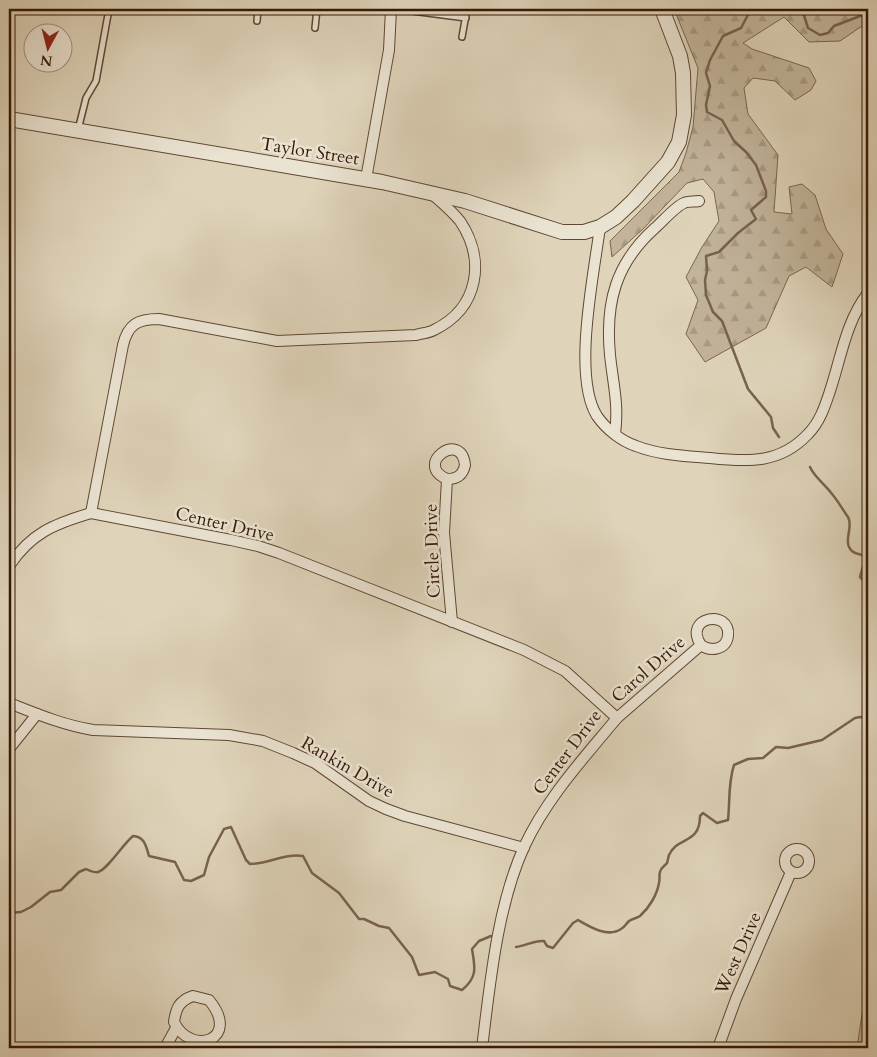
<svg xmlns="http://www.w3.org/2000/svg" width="877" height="1057" font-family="Cardo,serif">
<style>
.grass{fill:#c2b49b;stroke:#7c6650}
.forest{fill:url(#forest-firs);stroke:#7c6650}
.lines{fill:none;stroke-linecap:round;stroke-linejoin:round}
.stream{stroke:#78624c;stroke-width:2.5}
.service-casing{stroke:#604732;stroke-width:8}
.minor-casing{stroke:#604732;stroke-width:12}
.tertiary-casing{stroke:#604732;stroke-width:16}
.service{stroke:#eae3d2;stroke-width:5}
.minor{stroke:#eae3d2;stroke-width:10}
.tertiary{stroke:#eae3d2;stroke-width:14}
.labels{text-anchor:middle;stroke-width:5;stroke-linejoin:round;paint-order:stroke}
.street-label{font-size:18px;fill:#351804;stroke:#eae3d2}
</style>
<defs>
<pattern id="forest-firs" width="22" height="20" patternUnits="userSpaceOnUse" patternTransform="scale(1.25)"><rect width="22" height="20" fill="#c2b49b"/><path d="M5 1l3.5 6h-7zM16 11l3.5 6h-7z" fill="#a79a84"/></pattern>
</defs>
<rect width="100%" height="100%" fill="#dfd4ba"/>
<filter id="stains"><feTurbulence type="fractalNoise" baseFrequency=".004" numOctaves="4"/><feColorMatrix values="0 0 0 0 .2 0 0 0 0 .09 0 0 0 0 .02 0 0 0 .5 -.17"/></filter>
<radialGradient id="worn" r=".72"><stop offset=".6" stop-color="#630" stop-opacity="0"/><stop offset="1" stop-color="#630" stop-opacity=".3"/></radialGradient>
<polygon class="grass" points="868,974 868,1048 857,1048"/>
<polygon class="forest" points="674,9 868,9 868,22 840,41 809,42 784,17 743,43 752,49 809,68 816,81 811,90 795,100 775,81 753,78 744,88 748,114 778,155 774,212 792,214 789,187 802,184 815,195 826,229 843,254 832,287 806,267 789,276 766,328 705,362 686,334 698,300 686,277 702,247 719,221 714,192 703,179 687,183 643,229 612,257 610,241 679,172 686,153 693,127 698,68"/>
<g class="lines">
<g class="stream">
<polyline points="751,9 741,28 723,36 710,60 706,73 710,86 706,105 707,112 722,120 734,141 746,152 756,165 766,191 766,197 751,210 756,219 738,233 719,252 706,256 707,271 705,280 706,295 713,312 722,321 748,389 771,417 773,428 779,437"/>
<polyline points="802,9 808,28 820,35 828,33 834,26 868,13"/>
<path d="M810,467C815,478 825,484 832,494C838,501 843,510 848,517C854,527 842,542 852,551C855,554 859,554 862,555L865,559L860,577L868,586"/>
<polyline points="868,619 868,622"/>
<polyline points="868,640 868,643"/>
<path d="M9,913L21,912L31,907L50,892L61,890L79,872L86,869C90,871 94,873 98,872C108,869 123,844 133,836C145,837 146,846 149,856L175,862L184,880L191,881L204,875L209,857L224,829L231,827L246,860L250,864C268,864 285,853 303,856L312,873L339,893L359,919H364L379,926L389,928L412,957L419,975L435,972L448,979L450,986L462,990C478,977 475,967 472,949L479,941L491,936"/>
<path d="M516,947C526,946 534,940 544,941L547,946L553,948L573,923L578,920C590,927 608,938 621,929C625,927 626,924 629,921C632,919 637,918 640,916C649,908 657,895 659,883C660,879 659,875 660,872C661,867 665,866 667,863C668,860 668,858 669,855C677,836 700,845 700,816L703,813L717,823L728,820C730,801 728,783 734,765L748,759L763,758L776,747L788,748L822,740L855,718L860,717L868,718"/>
</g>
<g class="service-casing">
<g id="service">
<polyline points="396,9 466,18"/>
<polyline points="257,21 258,9"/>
<polyline points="315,28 317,9"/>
<polyline points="462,37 467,9"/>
<polyline points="78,130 86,98 96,81 109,9"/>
</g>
</g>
<g class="minor-casing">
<g id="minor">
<polyline points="366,179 389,50 391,9"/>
<path d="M432,194C441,202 452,211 460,221C486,260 479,308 434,330C429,333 422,333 416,335L277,341L159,319C138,319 128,324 123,345L91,513L231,540L258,546L279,553L524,650L565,671L617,718C583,759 546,799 524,847C497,907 490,984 482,1048"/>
<path d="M600,227C594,274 572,376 597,416C606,429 621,441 636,446C659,455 686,456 710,458C748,462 780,464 808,434C820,422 825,406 830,391C841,358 846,321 868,293"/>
<path d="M615,434C619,404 613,384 610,355C605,302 616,263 655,228C662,222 676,206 684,203C688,201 694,202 699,201"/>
<path d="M447,479C413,465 461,429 465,465C463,475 457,479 447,479L444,533L452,622"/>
<path d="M9,566C31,533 54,524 91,513"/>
<path d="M9,703C37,714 63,725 93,730L229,735L263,741L293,753L315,763L369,801L386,809L405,816L524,848"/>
<path d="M617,718L701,645C710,652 726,650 728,636C731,608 682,617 701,645"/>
<polyline points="9,749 37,714"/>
<circle cx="797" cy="861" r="12"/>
<path d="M193,996L209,1000C242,1040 191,1057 174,1022C176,1008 179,1001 193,996Z"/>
<polyline points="165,1048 176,1028"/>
<polyline points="718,1048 736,999 791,872"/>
</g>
</g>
<g class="tertiary-casing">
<polyline id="tertiary" points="9,119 382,182 465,201 562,232 584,232 600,227 616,217 633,201 668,162 679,142 684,115 683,73 680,56 662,9"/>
</g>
<use href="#service" class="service"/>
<use href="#minor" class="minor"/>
<use href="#tertiary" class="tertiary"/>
</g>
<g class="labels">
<g class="street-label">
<text transform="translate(310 151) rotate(9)" y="6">Taylor Street</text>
<text transform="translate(225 524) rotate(13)" y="6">Center Drive</text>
<text transform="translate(432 551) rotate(-92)" y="6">Circle Drive</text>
<text transform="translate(648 669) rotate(-41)" y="6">Carol Drive</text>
<text transform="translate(567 752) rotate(-53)" y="6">Center Drive</text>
<text transform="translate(348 767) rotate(30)" y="6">Rankin Drive</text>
<text transform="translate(738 953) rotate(-66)" y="6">West Drive</text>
</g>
</g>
<rect width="877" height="1057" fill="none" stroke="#dfd4ba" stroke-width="30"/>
<rect x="10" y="10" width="857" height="1037" fill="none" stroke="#351804" stroke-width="2.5"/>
<rect x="15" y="15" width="847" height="1027" fill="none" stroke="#351804"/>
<g transform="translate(48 48) rotate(187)"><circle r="24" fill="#eae3d2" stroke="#a29280"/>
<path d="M0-4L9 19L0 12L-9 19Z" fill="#8f2418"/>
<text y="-8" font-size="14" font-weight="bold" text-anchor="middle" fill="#351804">N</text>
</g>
<rect width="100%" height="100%" filter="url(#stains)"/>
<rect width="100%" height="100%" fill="url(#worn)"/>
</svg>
